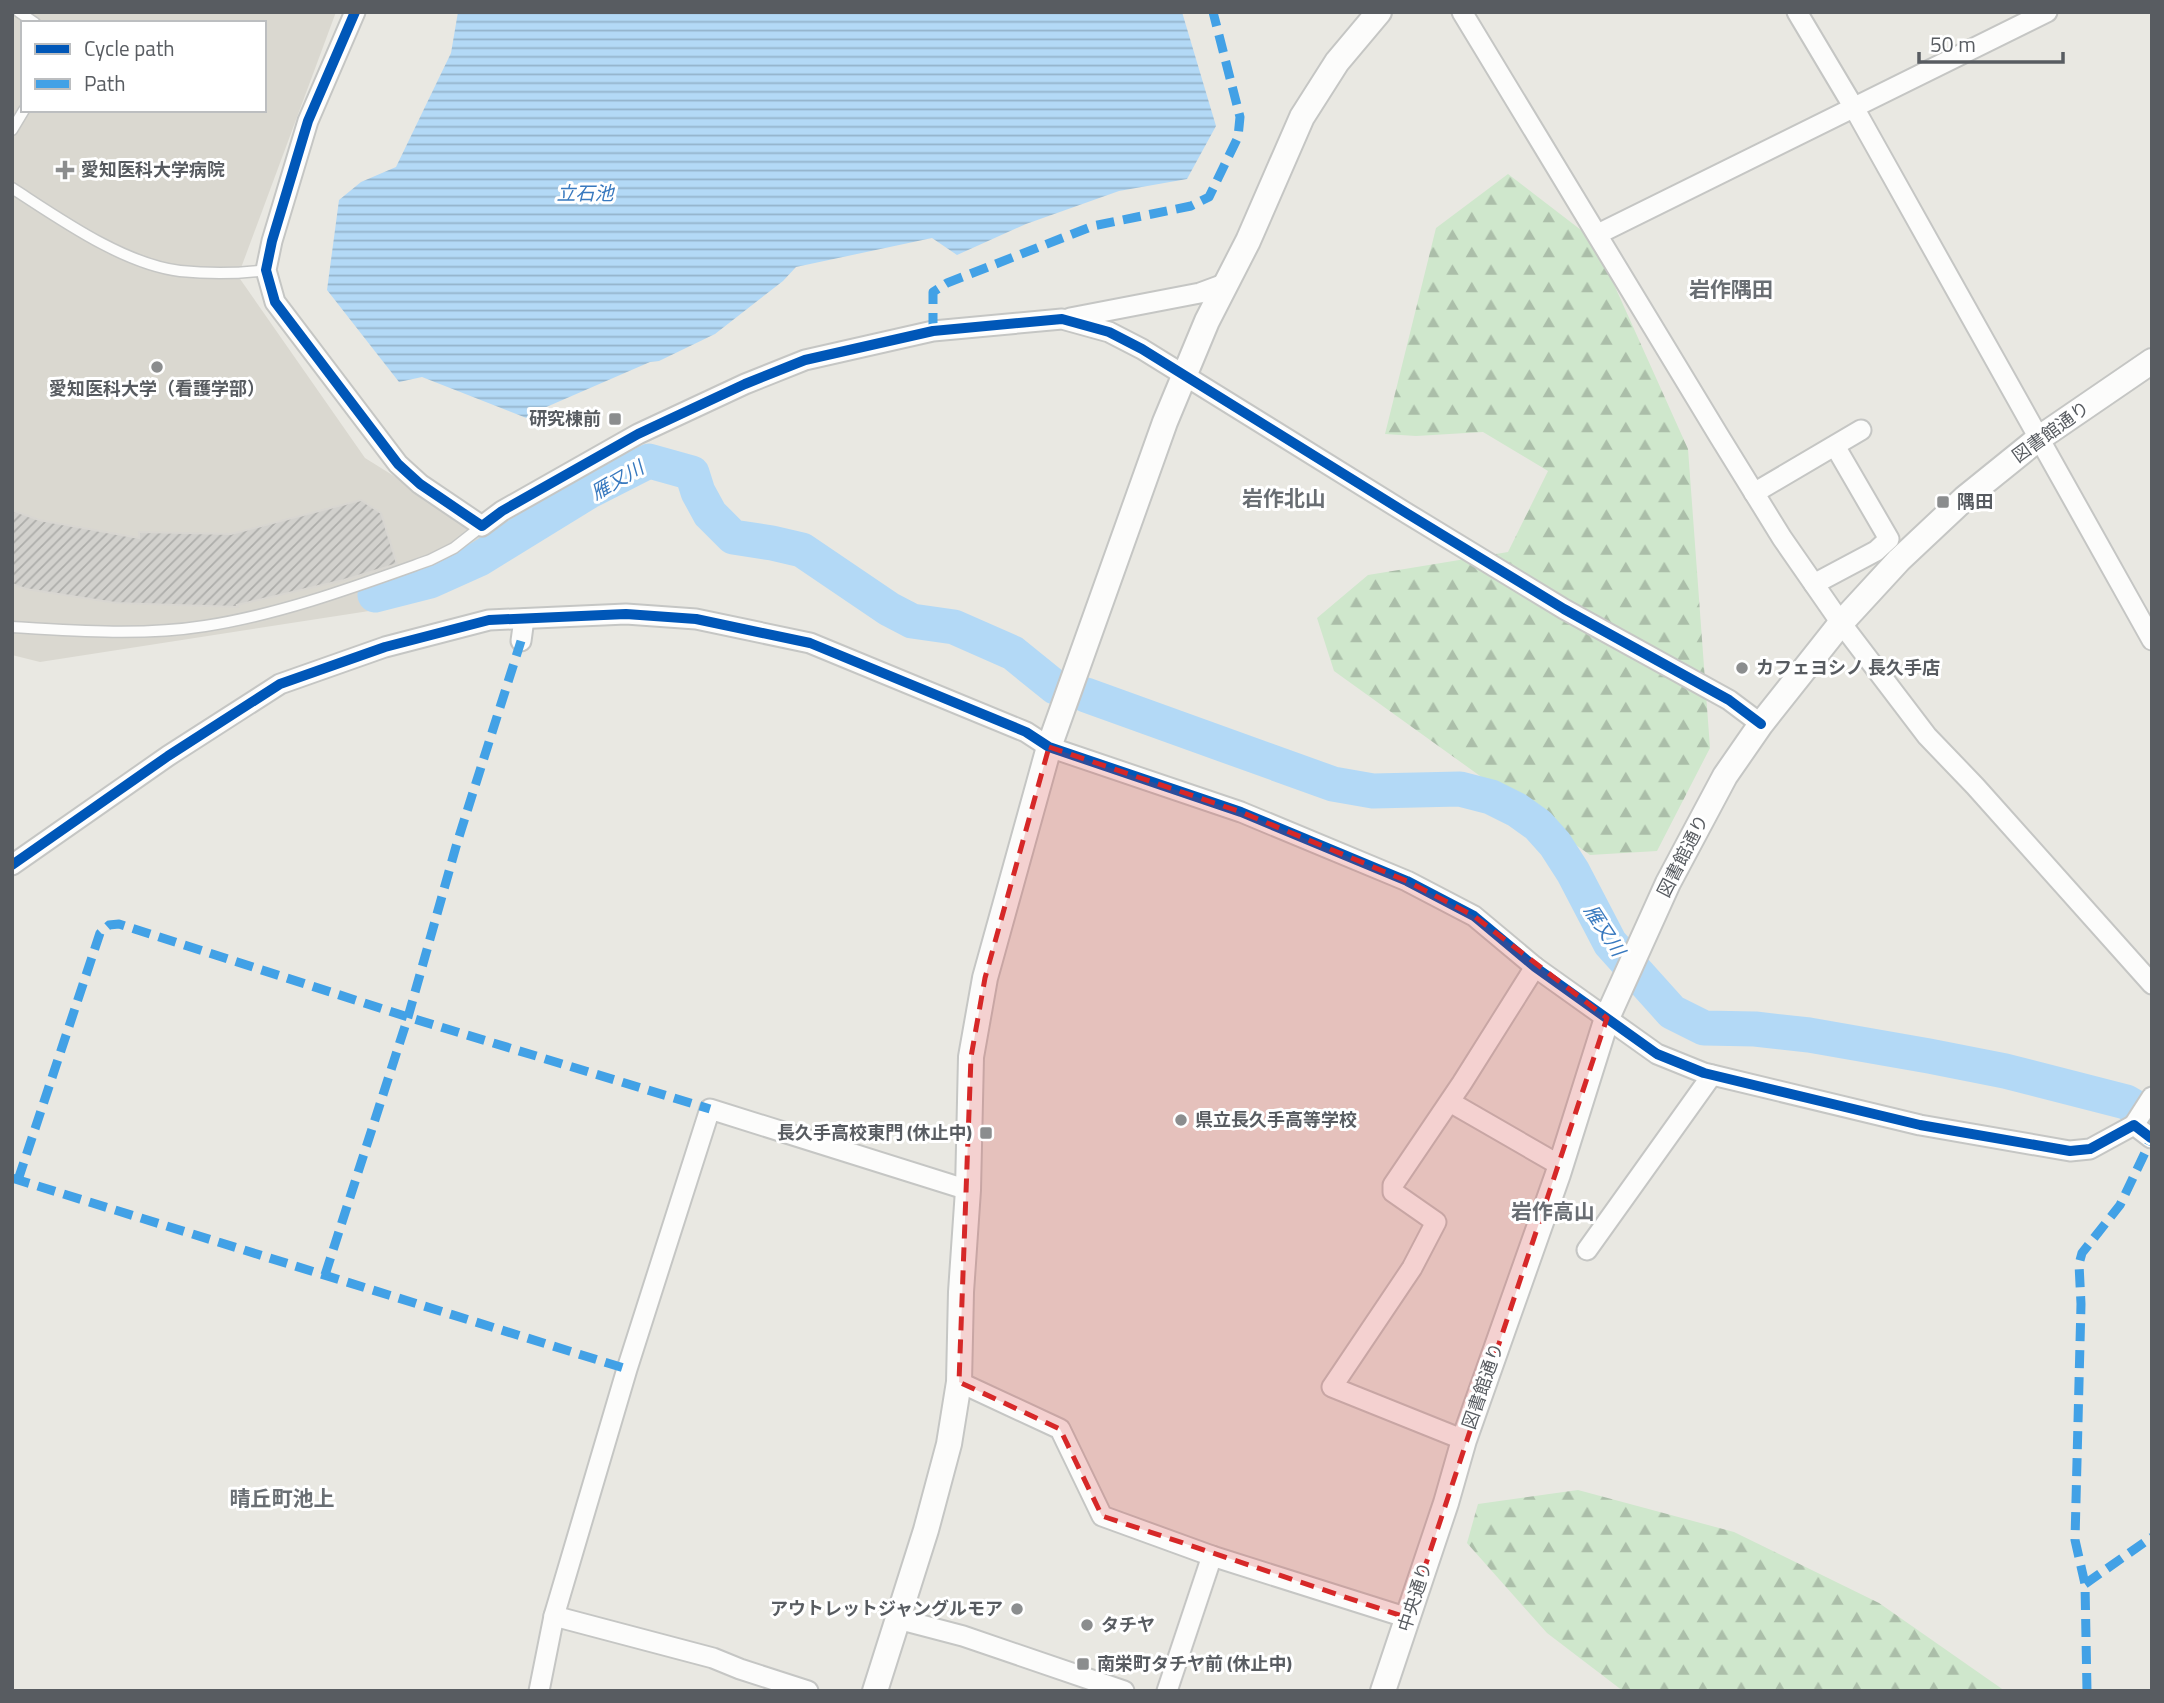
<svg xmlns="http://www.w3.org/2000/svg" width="2164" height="1703" font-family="'Titillium Web','Noto Sans JP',sans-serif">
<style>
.education{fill:#dad8d0;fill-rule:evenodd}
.forest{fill:url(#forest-firs)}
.water{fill:url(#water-rules)}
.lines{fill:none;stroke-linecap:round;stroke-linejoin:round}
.river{stroke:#b3d9f6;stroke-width:35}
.building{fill:url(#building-hatch);stroke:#d8d6d1;stroke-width:2}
.service-casing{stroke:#c5c6c4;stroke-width:13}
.minor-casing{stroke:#c5c6c4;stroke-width:23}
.tertiary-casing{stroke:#c5c6c4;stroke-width:28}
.service{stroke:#fcfcfb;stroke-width:10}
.minor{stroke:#fcfcfb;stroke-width:19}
.tertiary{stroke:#fcfcfb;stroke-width:24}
.quiet{stroke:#42a1e6;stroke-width:9;stroke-dasharray:18 9;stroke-linecap:butt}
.cycleway-casing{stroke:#fff;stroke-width:15}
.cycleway{stroke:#0057b8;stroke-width:10}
.marked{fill:#d62828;fill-opacity:0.2;stroke:#d62828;stroke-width:5;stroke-dasharray:14 9;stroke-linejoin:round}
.poi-dot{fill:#8b8d8e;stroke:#fff;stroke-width:2.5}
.labels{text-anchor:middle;stroke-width:6;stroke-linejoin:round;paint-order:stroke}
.poi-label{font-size:18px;font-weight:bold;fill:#585c61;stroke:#fff;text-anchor:start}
.street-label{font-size:18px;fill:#585c61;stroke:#fff}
.water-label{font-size:19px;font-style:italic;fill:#3879bf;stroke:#fff}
.quarter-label{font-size:21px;font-weight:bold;fill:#696e73;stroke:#fff}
</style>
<defs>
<pattern id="forest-firs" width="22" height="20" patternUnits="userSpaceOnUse" patternTransform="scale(1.75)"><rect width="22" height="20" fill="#cfe7cc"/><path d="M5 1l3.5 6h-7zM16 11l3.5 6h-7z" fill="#abbea9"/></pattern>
<pattern id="water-rules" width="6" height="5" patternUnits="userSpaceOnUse" patternTransform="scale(1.75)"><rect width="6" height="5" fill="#b3d9f6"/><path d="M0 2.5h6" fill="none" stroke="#94b3cb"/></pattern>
<pattern id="building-hatch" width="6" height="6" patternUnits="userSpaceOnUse" patternTransform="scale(1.75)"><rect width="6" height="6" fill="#d2d1cd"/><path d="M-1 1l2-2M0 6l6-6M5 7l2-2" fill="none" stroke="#adadaa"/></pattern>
</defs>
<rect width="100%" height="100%" fill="#e9e8e2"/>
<path class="education" d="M12,12H336L238,276L365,458L516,552L382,609L40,662L12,655ZM23,23H264V110H23Z"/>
<g class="forest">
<polygon points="1508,174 1594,240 1688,449 1710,748 1657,851 1590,855 1334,671 1317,618 1368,575 1508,552 1548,471 1483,432 1416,436 1385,434 1436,228"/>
<polygon points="1578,1490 1734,1532 1879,1603 2005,1691 1623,1691 1547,1633 1467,1543 1478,1504"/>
</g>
<polygon class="water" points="458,12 1182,12 1216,126 1187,179 1119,191 1026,224 957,255 932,238 796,267 783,281 715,334 659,361 650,362 544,408 529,419 422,377 399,382 327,290 339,200 361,182 396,167 451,53"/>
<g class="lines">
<g class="river">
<polyline points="375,595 430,581 479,559 588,492 649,461 692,473 698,492 710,514 733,537 772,543 802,550 889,609 912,621 954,627 1013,653 1055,687"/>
<polyline points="1086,695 1333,784 1373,791 1460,789 1491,797 1517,810 1538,825 1555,844 1573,872 1610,943 1672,1012 1704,1028 1755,1029 1809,1035 1929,1056 2005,1071 2126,1102 2152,1117"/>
</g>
</g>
<polygon class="building" points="361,500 381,513 397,564 344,580 237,605 238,607 116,603 26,589 12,584 12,510 39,520 139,538 139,532 231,534"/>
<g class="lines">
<g class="service-casing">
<g id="service">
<polyline points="19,12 35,23"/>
<polyline points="12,130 24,110"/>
<path d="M12,188C60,219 123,264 180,271C209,274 237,274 266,270"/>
<path d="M12,627C75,631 142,636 205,626C282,614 357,586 430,560L454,548L482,526"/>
</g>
</g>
<g class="minor-casing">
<g id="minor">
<polyline points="355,12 308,121 272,241 266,270 275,302 398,464 420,484 482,526 502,511 638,434 745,384 805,360 933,331 1062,319 1109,332 1142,349 1408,514 1564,609 1729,700 1761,724"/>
<polyline points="1462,12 1719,436 1782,538 1841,623 1927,736 1975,786 2152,984"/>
<polyline points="1797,12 1853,106 2152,640"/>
<polyline points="1598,234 2047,12"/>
<polyline points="1070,318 1200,293 1227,283"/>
<polyline points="1754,493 1861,430"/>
<polyline points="1814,584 1876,551 1889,539 1835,446"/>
<polyline points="521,641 524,619"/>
<polyline points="12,865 168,756 280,684 385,647 489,620 626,614 696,619 810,643 1026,732 1049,747 1241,812 1407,881 1474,916 1535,967 1657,1054 1704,1073 1920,1125 2070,1151 2090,1149 2134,1125 2151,1138"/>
<polyline points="1450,1102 1561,1166"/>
<polyline points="2134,1125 2152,1097"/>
<polyline points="1587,1250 1712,1075"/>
<polyline points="959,1382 1060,1429 1102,1516 1212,1556 1408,1618"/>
<polyline points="1464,1440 1332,1387 1412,1268 1436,1222 1393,1192 1393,1185 1462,1083 1535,967"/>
<polyline points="554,1616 713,1658 740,1669 808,1691"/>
<polyline points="898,1619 963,1636 1124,1691"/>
<polyline points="539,1691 554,1616 627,1369 710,1109 968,1190"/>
<polyline points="1167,1691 1212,1556"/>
</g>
</g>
<g class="tertiary-casing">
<g id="tertiary">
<polyline points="875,1691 926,1530 949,1444 959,1382 961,1292 968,1190 971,1057 985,978 1049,747 1165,422 1207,321 1248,241 1302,117 1337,62 1379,12"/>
<polyline points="1383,1691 1446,1503 1464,1440 1558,1174 1607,1018 1668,883 1725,776 1761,724 1841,623 1899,560 1965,498 2038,439 2152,361"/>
</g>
</g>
<use href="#service" class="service"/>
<use href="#minor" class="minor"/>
<use href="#tertiary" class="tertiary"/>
<g class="quiet">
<polyline points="933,331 933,292 947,283 1093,226 1191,206 1209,197 1238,137 1240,117 1213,12"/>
<polyline points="12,1178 627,1369"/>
<polyline points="18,1180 100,933 109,925 119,924 408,1017 710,1109"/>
<polyline points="325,1275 408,1017 457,843 521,641"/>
<polyline points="2085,1584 2152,1537"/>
<polyline points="2087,1691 2085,1584 2075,1540 2081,1304 2079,1264 2082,1253 2120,1205 2152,1138"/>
</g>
<g class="cycleway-casing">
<g id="cycleway">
<polyline points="355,12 308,121 272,241 266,270 275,302 398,464 420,484 482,526 502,511 638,434 745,384 805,360 933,331 1062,319 1109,332 1142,349 1408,514 1564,609 1729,700 1761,724"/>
<polyline points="12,865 168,756 280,684 385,647 489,620 626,614 696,619 810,643 1026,732 1049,747 1241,812 1407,881 1474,916 1535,967 1657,1054 1704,1073 1920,1125 2070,1151 2090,1149 2134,1125 2151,1138"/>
</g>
</g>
<use href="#cycleway" class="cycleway"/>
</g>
<path class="marked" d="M1049,747L1241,812L1407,881L1474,916L1607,1018L1408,1618L1102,1516L1060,1429L959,1382L971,1057L985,978Z"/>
<g class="poi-dot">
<path d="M61.5 159.5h7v7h7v7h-7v7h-7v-7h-7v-7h7z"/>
<circle cx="157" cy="367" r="7"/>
<rect x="608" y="412" width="14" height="14" rx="3.5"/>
<rect x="1936" y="495" width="14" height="14" rx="3.5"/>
<circle cx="1742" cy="668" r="7"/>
<circle cx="1181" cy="1120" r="7"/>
<rect x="979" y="1126" width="14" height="14" rx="3.5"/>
<circle cx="1017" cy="1609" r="7"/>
<circle cx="1087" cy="1625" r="7"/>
<rect x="1076" y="1657" width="14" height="14" rx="3.5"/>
</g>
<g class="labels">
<g class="poi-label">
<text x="81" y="176">愛知医科大学病院</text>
<text x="157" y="395" text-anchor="middle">愛知医科大学（看護学部）</text>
<text x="601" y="425" text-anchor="end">研究棟前</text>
<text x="1957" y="508">隅田</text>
<text x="1756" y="674">カフェヨシノ 長久手店</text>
<text x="1195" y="1126">県立長久手高等学校</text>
<text x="972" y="1139" text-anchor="end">長久手高校東門 (休止中)</text>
<text x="1003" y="1615" text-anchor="end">アウトレットジャングルモア</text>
<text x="1101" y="1631">タチヤ</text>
<text x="1097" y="1670">南栄町タチヤ前 (休止中)</text>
</g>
<g class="street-label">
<text transform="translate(2051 432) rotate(-36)" y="6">図書館通り</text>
<text transform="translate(1683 856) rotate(-63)" y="6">図書館通り</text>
<text transform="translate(1483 1386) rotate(-71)" y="6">図書館通り</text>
<text transform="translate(1415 1597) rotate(-72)" y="6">中央通り</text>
</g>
<g class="water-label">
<text x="585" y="200">立石池</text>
<text transform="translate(617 480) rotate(-30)" y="7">雁又川</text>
<text transform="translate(1605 930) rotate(57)" y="7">雁又川</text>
</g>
<g class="quarter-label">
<text x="1731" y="297">岩作隅田</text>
<text x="1284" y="506">岩作北山</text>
<text x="1553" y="1219">岩作高山</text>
<text x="282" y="1506">晴丘町池上</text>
</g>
</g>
<rect width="2164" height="1703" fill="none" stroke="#585c61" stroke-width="28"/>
<rect x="21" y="21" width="245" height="91" fill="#ffffff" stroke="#bcbec0" stroke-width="2"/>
<rect x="35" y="44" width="35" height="10" fill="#0057b8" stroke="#bcbec0" stroke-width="2"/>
<text x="84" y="56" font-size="21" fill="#585c61">Cycle path</text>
<rect x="35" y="79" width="35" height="10" fill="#42a1e6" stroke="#bcbec0" stroke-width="2"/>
<text x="84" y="91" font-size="21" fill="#585c61">Path</text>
<path d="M1919 52v10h144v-10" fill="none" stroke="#585c61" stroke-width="3.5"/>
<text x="1930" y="52" font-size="21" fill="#585c61" stroke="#ffffff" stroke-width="5" paint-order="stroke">50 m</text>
</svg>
